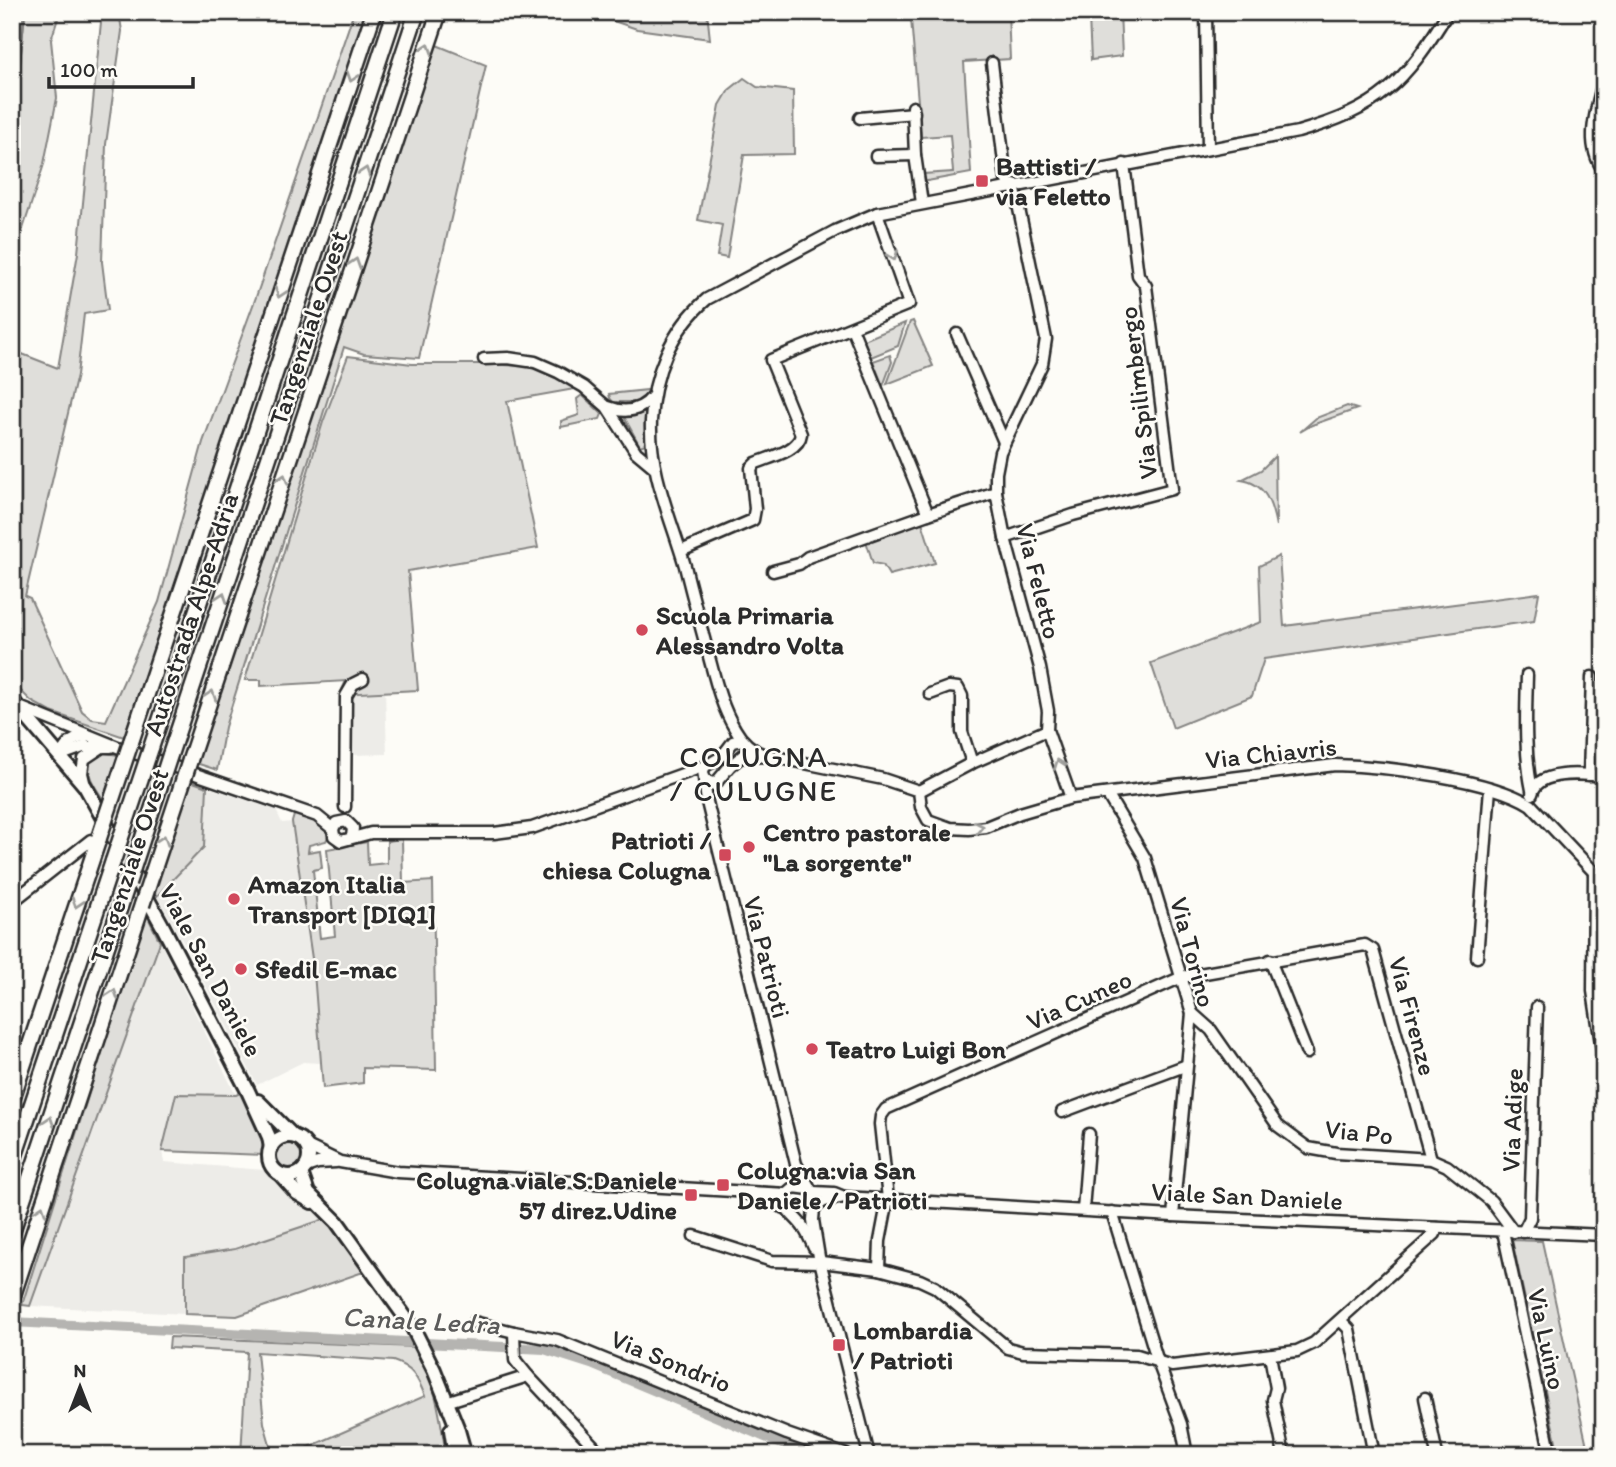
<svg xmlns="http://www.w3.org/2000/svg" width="1616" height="1467" font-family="Itim,sans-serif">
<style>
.built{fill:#edece8}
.green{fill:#dfdeda;stroke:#858482;stroke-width:2}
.water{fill:#b5b4b1;stroke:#7e7d7b;stroke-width:2}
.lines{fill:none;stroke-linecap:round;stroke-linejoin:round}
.canal{stroke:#b5b4b1;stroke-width:10}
.minor-casing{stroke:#2b2b2b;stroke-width:15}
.major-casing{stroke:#2b2b2b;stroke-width:18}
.highway-casing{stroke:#2b2b2b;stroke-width:19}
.minor{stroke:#fdfcf7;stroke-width:10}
.major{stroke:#fdfcf7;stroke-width:12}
.highway{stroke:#fdfcf7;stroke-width:14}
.highway-bridge-casing{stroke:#2b2b2b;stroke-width:19;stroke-linecap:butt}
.highway-bridge{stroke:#fdfcf7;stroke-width:14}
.oneway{stroke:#9e9e9b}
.poi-dot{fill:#d1495b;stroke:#fdfcf7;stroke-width:2.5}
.labels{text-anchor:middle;stroke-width:5;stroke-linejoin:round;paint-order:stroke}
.poi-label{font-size:26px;font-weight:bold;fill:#2b2b2b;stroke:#fdfcf7;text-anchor:start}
.street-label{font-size:26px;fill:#2b2b2b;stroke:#fdfcf7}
.water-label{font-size:28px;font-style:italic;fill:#5b5b5a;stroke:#fdfcf7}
.quarter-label{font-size:30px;letter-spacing:2px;fill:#2b2b2b;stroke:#fdfcf7}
</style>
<rect width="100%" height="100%" fill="#fdfcf7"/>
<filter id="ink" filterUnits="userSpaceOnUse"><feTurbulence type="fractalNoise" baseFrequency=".0143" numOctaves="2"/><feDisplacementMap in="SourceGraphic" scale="14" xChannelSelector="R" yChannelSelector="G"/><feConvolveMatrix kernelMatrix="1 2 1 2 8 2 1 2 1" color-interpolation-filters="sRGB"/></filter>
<g filter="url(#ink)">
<g class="built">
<polygon points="385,691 387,754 352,755 353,693"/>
<polygon points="207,787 276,810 282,823 292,822 314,972 320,1063 303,1062 257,1085 183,942 157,896 204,847"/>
<polygon points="160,942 236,1095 176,1094 162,1151 164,1162 265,1170 294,1197 328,1218 235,1249 185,1257 185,1314 30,1306"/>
</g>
<g class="green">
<polygon points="25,12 60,12 51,40 57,98 44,164 12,263 12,147"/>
<polygon points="100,12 119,12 122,31 106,144 102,262 108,310 84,314 77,375 25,596 30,598 82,711 92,719 106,721 159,602 203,442 256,297 354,12 367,12 124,737 51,712 31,701 12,682 12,350 58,368 78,253 101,22"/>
<polygon points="587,12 707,12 710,39 637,29"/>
<polygon points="865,12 1008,12 1010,59 964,62 971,173 922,182 923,174 953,172 950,135 921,137 911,19 866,18"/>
<polygon points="1096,12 1120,12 1122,56 1091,60 1089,18 1095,17"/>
<polygon points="434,44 486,65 419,358 364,354 344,347 225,727 217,770 196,763"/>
<polygon points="744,78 757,87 793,91 794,154 744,155 727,258 717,256 722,225 698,220 720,105 729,90"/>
<polygon points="913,321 933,366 887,384 910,322"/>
<polygon points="905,323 898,346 871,357 864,340"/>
<polygon points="890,355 892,362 883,386 873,361"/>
<polygon points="348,356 412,364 487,364 525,366 557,375 580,388 507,401 538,548 408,571 418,690 340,694 346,681 261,686 261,680 245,680 323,422"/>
<polygon points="648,390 645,400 639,402 613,402 610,398 609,394"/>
<polygon points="582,395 602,414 600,419 561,427 561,421 579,415 577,399"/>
<polygon points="1347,406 1357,409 1312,425 1300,432 1316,418"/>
<polygon points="645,411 645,444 640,446 623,415 633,416"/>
<path d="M1275,456L1276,526C1272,505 1266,483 1241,480L1261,470Z"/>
<polygon points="922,522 935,563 889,575 883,565 873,563 866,541"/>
<polygon points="1279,556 1284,626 1539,593 1534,621 1264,659 1252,696 1173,728 1151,663 1261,622 1259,566"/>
<path d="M100,752L118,755L103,799C94,785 84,774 92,757Z"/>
<polygon points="190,781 207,787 204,847 157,896 153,891"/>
<polygon points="295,812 314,818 330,833 326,841 309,845 308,852 320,850 322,868 313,870 320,938 335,936 327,849 367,842 368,865 387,863 387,841 402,839 403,883 433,881 436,1070 363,1068 363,1083 323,1088 314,972 292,822"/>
<polygon points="146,913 160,942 30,1306 22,1305"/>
<polygon points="244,1091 263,1136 264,1155 162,1151 176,1094 236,1095"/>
<circle cx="289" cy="1157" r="13"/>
<polygon points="328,1218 366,1271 237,1316 185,1314 185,1257 235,1249"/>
<polygon points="1512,1240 1542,1241 1589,1455 1559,1455"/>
<path d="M170,1337L414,1347C436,1380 440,1416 446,1455H291L425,1396C418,1378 412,1367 393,1361L257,1352L264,1423L273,1455H241L247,1352L169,1348Z"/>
</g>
<polygon class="water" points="12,12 25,12 12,147"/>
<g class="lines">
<polyline class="canal" points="12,1322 544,1349 591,1364 808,1455"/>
<g class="minor-casing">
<g id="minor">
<polyline points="1206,12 1208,149"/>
<polyline points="992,63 1006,179 1010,186"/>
<path d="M1604,78C1597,109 1583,143 1604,171"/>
<polyline points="913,107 915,155 922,203"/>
<polyline points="860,118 914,113"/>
<polyline points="876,156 915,155"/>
<polyline points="1014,185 1046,339 1042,364 1000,452 996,473 996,492 1005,538 1040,668 1048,711 1047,730 1071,798"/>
<polyline points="852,328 928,514 996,492"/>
<polyline points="957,334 1004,442"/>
<polyline points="484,359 508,358 535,362 558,372 584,387 607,407 636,452 654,467"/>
<path d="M608,407C626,414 641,411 653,396"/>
<polyline points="1005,538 1073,515 1172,489 1146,286 1138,275 1124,164"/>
<path d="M681,551L753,520L755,509L751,468L756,463C770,457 799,451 801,434L771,360L909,304L877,213"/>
<polyline points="773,571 799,564 808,557 928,514"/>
<path d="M1527,675C1526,713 1524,752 1532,790"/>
<polyline points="930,694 949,687 958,688 962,696 962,732 972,763"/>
<polyline points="19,707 120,748 317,816 333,829 334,836 341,841 371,833 494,833 532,828 705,766"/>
<polyline points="61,755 83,747 101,747"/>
<path d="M61,755C66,744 73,737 87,737"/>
<path d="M766,756C752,750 742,742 735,729C721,706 715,679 708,653C700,624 692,595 685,566C671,518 649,472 651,421C653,374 671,330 707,299L835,231L877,213L1298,132C1379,109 1405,83 1448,12"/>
<polyline points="744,757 770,756 883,779 919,791"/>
<polyline points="1589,775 1592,677"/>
<polyline points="704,778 707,802 796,1164 815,1197 813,1220 819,1257 869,1455"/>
<path d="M717,782L711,783L705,779C699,765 709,765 718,759C724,755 728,748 733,742L742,740"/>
<polyline points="714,785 730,766 747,752"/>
<polyline points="85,786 82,773 84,759 102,747 111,747"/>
<path d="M919,791L921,807L928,820L950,828L969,829L986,827L1020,813L1071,798L1335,765C1385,766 1491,779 1531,805L1594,872L1604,879"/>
<polyline points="919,791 972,763 1047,730"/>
<polyline points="1107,794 1145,858 1192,1013 1173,1216"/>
<path d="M1532,794C1537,769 1584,774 1604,776"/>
<polyline points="345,807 346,696 353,684 363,679"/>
<polyline points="333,829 336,823 346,821 353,828 352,837"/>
<polyline points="1594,872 1593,991 1604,1063"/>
<polyline points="12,902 91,840"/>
<polyline points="1477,957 1490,788"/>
<polyline points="1270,960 1307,1053"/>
<polyline points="1192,1013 1211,1030 1278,1126 1308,1148 1336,1153 1431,1159 1447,1166 1491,1201 1514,1232"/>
<polyline points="1062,1112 1187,1065"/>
<polyline points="307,1146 340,1162 398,1172 787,1194"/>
<polyline points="306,1167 318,1163 336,1162"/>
<path d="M809,1189L794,1187C770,1203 795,1214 803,1227C808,1234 811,1241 814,1248"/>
<polyline points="813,1192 834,1193 844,1197 824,1201 815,1207"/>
<polyline points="745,1193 785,1208"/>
<polyline points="844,1197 1173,1216 1604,1235"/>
<polyline points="1083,1210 1089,1134"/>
<polyline points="1112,1212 1158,1362 1181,1424 1187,1455"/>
<polyline points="1503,1231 1551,1455"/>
<polyline points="1523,1232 1530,1218 1537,1007"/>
<polyline points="694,1236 772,1261 821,1262 879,1269 920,1280 935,1287 1008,1348 1023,1352 1137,1355 1172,1366 1297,1351 1314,1343 1435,1234 1436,1228"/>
<polyline points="879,1269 880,1241 888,1199 880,1124 881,1116 886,1109 1182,977 1365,945 1373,950 1431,1159"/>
<polyline points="1341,1321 1349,1329 1374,1455"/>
<polyline points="474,1322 514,1332 557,1340 787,1434 847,1455"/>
<polyline points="514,1332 515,1360 528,1376"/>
<polyline points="1270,1355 1276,1388 1273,1400 1284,1455"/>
<polyline points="1425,1398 1437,1455"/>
<polyline points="446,1402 528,1376 602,1455"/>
</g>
</g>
<g class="major-casing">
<g id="major">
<polyline points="12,700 85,786 162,925 248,1091 269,1137 271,1148"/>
<polyline points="258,1101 293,1136"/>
<circle cx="289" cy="1156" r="20"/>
<polyline points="301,1173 308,1193 337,1222 413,1328 434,1370 457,1427 465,1455"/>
<polyline points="281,1175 297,1193 312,1202"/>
<polyline points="451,1430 455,1455"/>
</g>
</g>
<g class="highway-casing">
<g id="highway">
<polyline points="131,742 374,12"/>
<polyline points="151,748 395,12"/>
<polyline points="170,755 417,12"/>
<polyline points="190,760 439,12"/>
<polyline points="12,1099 99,838"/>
<polyline points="12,1164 113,861"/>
<polyline points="12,1232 128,883"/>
<polyline points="12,1298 142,905"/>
</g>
</g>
<use href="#minor" class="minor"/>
<use href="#major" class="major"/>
<use href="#highway" class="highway"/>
<g class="highway-bridge-casing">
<g id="highway-bridge">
<polyline points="99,838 131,742"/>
<polyline points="113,861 151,748"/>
<polyline points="128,883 170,755"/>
<polyline points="142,905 190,760"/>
</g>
</g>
<use href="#highway-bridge" class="highway-bridge"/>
</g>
<defs><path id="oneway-chevron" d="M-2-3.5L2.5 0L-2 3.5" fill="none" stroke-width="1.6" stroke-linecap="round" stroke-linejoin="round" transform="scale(1.75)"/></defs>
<g class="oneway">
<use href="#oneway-chevron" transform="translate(427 48) rotate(-72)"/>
<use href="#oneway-chevron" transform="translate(352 77) rotate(108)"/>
<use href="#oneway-chevron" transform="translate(365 172) rotate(-72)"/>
<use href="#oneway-chevron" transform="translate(893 256) rotate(70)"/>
<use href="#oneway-chevron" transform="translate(355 263) rotate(-72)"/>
<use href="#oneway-chevron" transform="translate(280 293) rotate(108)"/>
<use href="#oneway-chevron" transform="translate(283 479) rotate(-72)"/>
<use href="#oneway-chevron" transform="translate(222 597) rotate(-72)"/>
<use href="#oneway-chevron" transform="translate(211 695) rotate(-72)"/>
<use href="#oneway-chevron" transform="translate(1059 764) rotate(-110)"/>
<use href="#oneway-chevron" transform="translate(979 827) rotate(-11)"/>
<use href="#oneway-chevron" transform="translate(163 840) rotate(-72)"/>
<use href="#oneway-chevron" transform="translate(77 903) rotate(108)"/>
<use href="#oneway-chevron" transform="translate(113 994) rotate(-72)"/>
<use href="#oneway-chevron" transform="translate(49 1121) rotate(-72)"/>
<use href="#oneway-chevron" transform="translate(41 1210) rotate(-72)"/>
</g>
</g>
<g class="poi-dot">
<rect x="975" y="174" width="14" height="14" rx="3.5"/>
<circle cx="642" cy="630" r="7"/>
<circle cx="749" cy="847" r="7"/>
<rect x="718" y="848" width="14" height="14" rx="3.5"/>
<circle cx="234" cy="899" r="7"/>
<circle cx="241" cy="969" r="7"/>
<circle cx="812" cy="1049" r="7"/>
<rect x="716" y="1178" width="14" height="14" rx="3.5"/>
<rect x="684" y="1188" width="14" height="14" rx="3.5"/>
<rect x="832" y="1338" width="14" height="14" rx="3.5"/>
</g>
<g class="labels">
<g class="poi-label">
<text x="996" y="175">Battisti /<tspan x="996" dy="30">via Feletto</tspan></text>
<text x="656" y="624">Scuola Primaria<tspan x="656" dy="30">Alessandro Volta</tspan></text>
<text x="763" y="841">Centro pastorale<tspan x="763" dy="30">"La sorgente"</tspan></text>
<text x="711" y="849" text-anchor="end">Patrioti /<tspan x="711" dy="30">chiesa Colugna</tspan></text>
<text x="248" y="893">Amazon Italia<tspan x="248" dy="30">Transport [DIQ1]</tspan></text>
<text x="255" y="978">Sfedil E-mac</text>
<text x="826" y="1058">Teatro Luigi Bon</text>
<text x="737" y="1179">Colugna:via San<tspan x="737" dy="30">Daniele / Patrioti</tspan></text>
<text x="677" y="1189" text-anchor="end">Colugna viale S.Daniele<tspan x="677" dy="30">57 direz.Udine</tspan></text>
<text x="853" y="1339">Lombardia<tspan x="853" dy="30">/ Patrioti</tspan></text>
</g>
<g class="street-label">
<text transform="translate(308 328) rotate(-72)" y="9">Tangenziale Ovest</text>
<text transform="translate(1138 393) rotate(-97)" y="9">Via Spilimbergo</text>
<text transform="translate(1039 581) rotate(76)" y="9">Via Feletto</text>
<text transform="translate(191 614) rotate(-72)" y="9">Autostrada Alpe-Adria</text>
<text transform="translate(1271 753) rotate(-6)" y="9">Via Chiavris</text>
<text transform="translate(129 866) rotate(-72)" y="9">Tangenziale Ovest</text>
<text transform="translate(1193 952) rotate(75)" y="9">Via Torino</text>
<text transform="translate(767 957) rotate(76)" y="9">Via Patrioti</text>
<text transform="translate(211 970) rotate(62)" y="9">Viale San Daniele</text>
<text transform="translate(1079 1000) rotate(-24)" y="9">Via Cuneo</text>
<text transform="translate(1413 1016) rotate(75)" y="9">Via Firenze</text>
<text transform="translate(1512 1120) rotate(-88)" y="9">Via Adige</text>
<text transform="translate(1359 1132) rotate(6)" y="9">Via Po</text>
<text transform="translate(1247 1196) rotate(3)" y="9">Viale San Daniele</text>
<text transform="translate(1547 1339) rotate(78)" y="9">Via Luino</text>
<text transform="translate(671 1361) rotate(22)" y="9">Via Sondrio</text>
</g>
<g class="water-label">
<text transform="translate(421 1320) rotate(3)" y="10">Canale Ledra</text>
</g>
<g class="quarter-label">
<text x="754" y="767">COLUGNA<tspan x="754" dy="34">/ CULUGNE</tspan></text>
</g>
</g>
<rect width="1616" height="1467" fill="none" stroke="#fdfcf7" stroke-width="42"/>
<rect x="21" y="21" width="1574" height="1425" fill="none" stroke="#2b2b2b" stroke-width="2.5" filter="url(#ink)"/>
<g transform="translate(80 1387)" stroke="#fdfcf7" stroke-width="5" paint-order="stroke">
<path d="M0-5L12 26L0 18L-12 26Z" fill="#2b2b2b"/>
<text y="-10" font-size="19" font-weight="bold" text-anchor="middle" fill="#2b2b2b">N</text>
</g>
<path d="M49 77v10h144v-10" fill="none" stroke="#2b2b2b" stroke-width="3.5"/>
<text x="60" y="77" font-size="21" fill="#2b2b2b" stroke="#fdfcf7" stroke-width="5" paint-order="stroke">100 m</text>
</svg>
